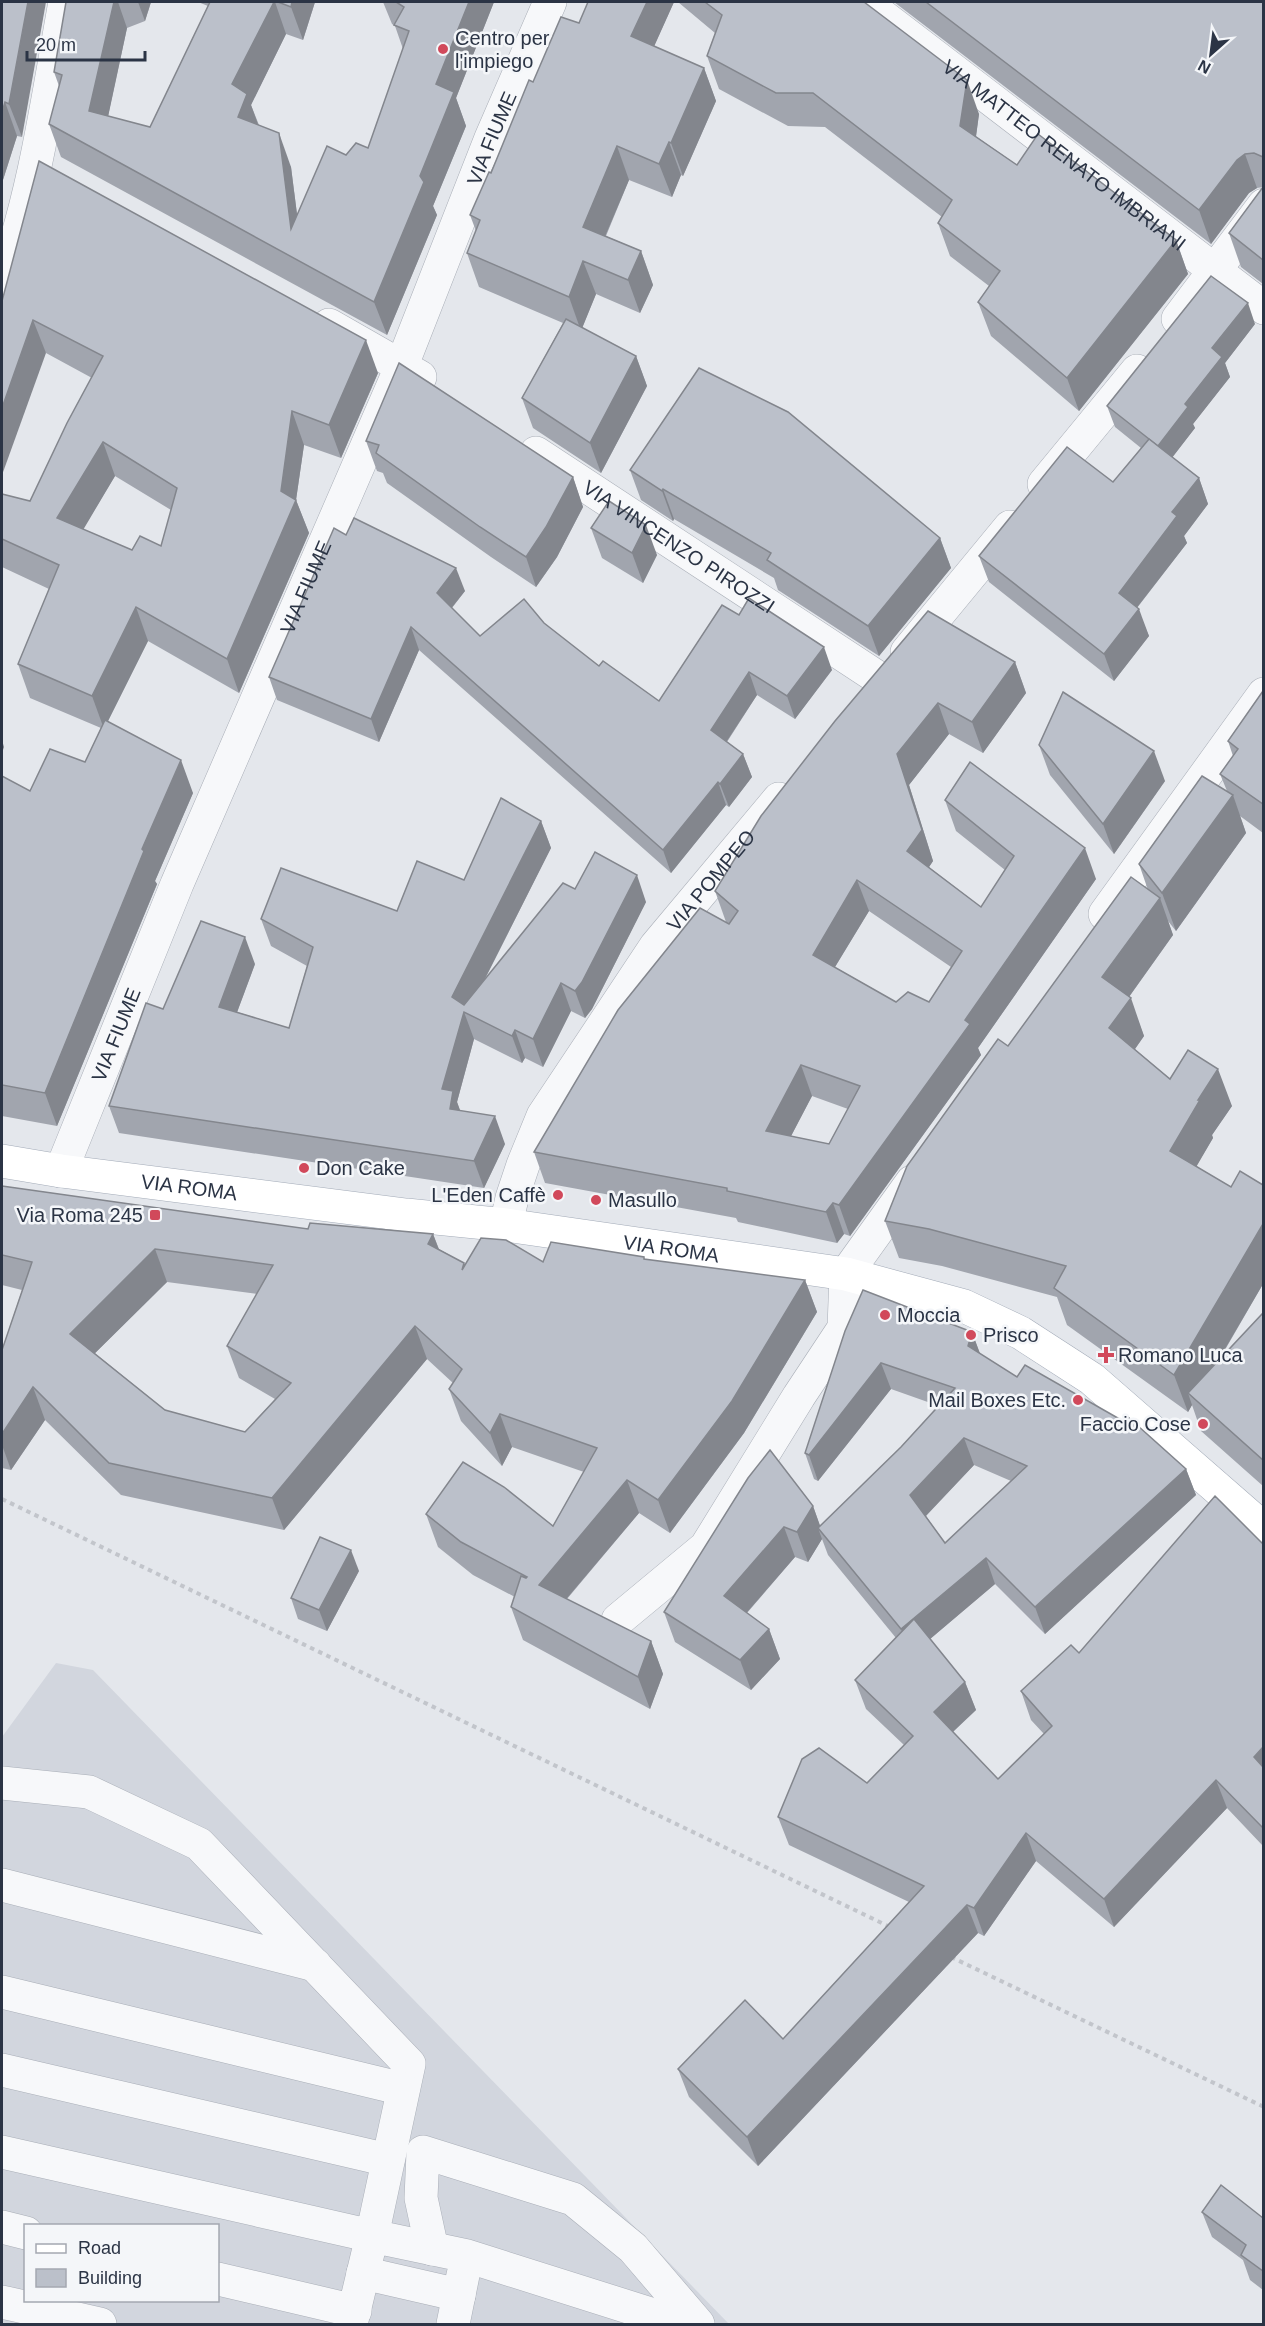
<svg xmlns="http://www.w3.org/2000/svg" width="1265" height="2326" font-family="Helvetica,sans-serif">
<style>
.built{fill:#d2d6de;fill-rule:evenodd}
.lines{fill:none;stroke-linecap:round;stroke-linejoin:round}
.minor-casing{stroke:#a9aeb7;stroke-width:34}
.major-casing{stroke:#a3abb8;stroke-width:34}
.path{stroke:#c2c5cb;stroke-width:4;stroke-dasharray:4.5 4.5;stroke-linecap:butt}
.minor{stroke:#f7f8fa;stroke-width:33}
.major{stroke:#fff;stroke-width:33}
.wall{fill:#a1a5ae;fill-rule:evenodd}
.shaded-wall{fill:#83868d}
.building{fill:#bbc0ca;stroke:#83868d;stroke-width:1.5;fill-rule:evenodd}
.poi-dot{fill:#d1495b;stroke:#f4f6f9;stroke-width:2}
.labels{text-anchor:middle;stroke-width:5;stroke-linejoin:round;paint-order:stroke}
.poi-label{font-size:20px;fill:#2b3445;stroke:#f4f6f9;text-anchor:start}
.street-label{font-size:20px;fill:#2b3445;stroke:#f4f6f9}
</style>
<rect width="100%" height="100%" fill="#e4e7ec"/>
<path class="built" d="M56,1663L93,1670L729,2324H2V1737ZM26,2226H218V2300H26Z"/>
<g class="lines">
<g class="minor-casing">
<g id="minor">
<path id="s1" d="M864,2L1264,308"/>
<path d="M2,284C35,193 48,96 65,2"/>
<polyline points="1178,319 1264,205"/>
<polyline points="329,325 420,377"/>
<path id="s2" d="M536,453L883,681"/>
<polyline points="1044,484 1137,371"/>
<polyline points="907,652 1010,527"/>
<polyline points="1105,914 1264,694"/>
<path id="s3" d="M61,1171L177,884L402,365L491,138L550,2"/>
<path id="s4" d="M506,1225L512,1198L523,1165L543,1116L656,946L779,799"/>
<polyline points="618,1620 706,1547 799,1396 844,1328 846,1274 912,1182"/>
<polyline points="2,1783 89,1792 199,1844 409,2064 372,2236 2,2152"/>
<polyline points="2,1885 315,1965"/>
<polyline points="2,1992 403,2089"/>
<polyline points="2,2070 388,2160"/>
<polyline points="2,2227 26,2233"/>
<polyline points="432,2249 421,2198 423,2152 573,2199 633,2248 698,2324"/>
<polyline points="363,2273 459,2295"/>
<polyline points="218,2279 355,2311"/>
<polyline points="2,2302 100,2324"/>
<polyline points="351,2324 372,2236 467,2256 682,2324"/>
<polyline points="453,2324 463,2275"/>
</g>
</g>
<g class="major-casing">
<g id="major">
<path id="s5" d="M2,1161L61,1171L406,1215L506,1225L846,1274L964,1306L1021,1333L1092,1379L1264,1529"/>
</g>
</g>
<g class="path">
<polyline points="2,1499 890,1927"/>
<polyline points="951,1957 1264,2107"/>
</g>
<use href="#minor" class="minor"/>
<use href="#major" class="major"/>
</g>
<g class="wall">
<polygon points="2,2 22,137 17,136 2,183"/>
<polygon points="66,2 151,2 145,21 127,28 108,116 150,127 208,6 198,2 315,2 303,40 286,34 251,105 259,125 291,167 297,214 346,155 368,148 403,49 395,26 392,24 383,2 494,2 456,98 466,126 433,206 437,215 387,335 61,157 49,124 59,86 54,72"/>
<polygon points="674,2 654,46 704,68 716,101 683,176 681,175 672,197 629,180 606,236 641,251 653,285 640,313 596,294 582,328 636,356 647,386 601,473 533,428 522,398 563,323 479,287 467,253 476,231 470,215 533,82 579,23"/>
<polygon points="678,2 864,2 979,114 976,136 1017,165 1176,240 1188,274 1079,411 991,336 978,302 989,286 950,256 938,223 942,217 825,127 788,126 719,89 707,56 715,33"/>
<polygon points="894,2 1263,2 1263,187 1257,188 1249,193 1211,244"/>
<polygon points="1263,187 1263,284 1241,267 1229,233"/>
<path d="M2,301L378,373L341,458L304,445L296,500L309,533L239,693L148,641L108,721L193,793L155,881L157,884L57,1126L2,1116V776L30,791L85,762L101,728L30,698L18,664L49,589L2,567V494L30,501L92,378L46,353ZM115,476L171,510L161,546L132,550L83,529Z"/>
<polygon points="1255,324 1225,363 1230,377 1193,424 1195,428 1172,457 1199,478 1208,504 1184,536 1187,543 1137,608 1149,636 1114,681 989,582 979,556 1113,482 1141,448 1115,427 1107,406"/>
<polygon points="366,441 573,477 583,507 557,557 536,587 491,557 387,483 383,473 377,471"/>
<polygon points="630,470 940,538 951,568 879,656 778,590 774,578 674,519 673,521 641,500"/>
<polygon points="591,528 657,555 643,583 602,558"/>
<polygon points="346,535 465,591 452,608 480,636 544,623 599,666 659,701 722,605 832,670 795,719 757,695 727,742 743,754 752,777 729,807 726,805 671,873 419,650 379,742 277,700 269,677"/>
<path d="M1015,662L1026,693L983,753L949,734L909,785L933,861L929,867L981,907L1005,870L956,831L945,800L1096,879L978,1048L981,1055L850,1236L844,1234L837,1243L738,1222L736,1218L545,1183L534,1152L729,924L726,922L715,891L835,721ZM869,911L951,967L929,1002H896L835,967ZM812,1096L848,1109L829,1144L791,1136Z"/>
<polygon points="1263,691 1263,833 1240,816 1246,833 1176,931 1168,921 1173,935 1129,997 1144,1036 1135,1049 1170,1079 1232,1106 1212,1135 1213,1138 1196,1166 1231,1187 1263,1185 1263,1284 1218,1362 1263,1313 1263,1486 1201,1431 1192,1405 1188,1412 1067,1325 1057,1297 942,1266 899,1258 885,1221 1008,1046 1148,890 1139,864 1227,791 1220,774 1233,756 1228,741"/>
<polygon points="1039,745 1165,781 1114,854 1050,775"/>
<polygon points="541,821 551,848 485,979 575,889 646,902 592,1009 585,1018 571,1011 543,1067 525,1058 522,1063 474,1039 457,1102 460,1111 505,1144 484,1188 119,1133 109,1106 163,1009 255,964 237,1012 289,1028 307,966 271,946 261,919 397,911 464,880"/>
<path d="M2,1186L308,1229L433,1234L439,1249L464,1263L465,1266L644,1257L645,1260L805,1280L817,1312L744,1433L670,1533L639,1513L567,1599L651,1641L663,1674L650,1709L523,1640L511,1607L515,1597L473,1575L438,1547L426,1514L553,1526L584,1472L512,1447L502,1466L461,1421L449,1389L453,1383L427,1359L284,1530L121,1495L45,1420L11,1470L2,1468V1350L22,1290L2,1285ZM167,1282L257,1294L227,1346L239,1378L275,1399L245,1432L165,1410L95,1353Z"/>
<path d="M845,1331L972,1332L980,1354L1017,1377L1186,1469L1196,1495L1045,1634L995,1584L930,1639L965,1682L976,1710L953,1732L998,1779L1044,1734L1031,1720L1021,1691L1079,1653L1263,1544V1846L1227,1808L1114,1927L1036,1861L984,1936L978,1933L758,2166L689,2097L678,2069L783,2039L909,1902L789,1845L778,1817L867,1783L904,1745L866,1709L855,1680L896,1638L828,1555L822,1539L808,1562L795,1557L747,1613L769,1629L780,1659L751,1690L675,1642L664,1612L813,1506L820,1526L901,1447L939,1406L891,1389L818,1481L814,1479L805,1453ZM974,1465L1011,1481L945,1543L926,1516Z"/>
<polygon points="359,1571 327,1631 298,1619 291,1598"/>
<polygon points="1202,2212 1263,2218 1263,2290 1250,2280 1243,2260 1212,2237"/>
</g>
<g class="shaded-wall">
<polygon points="28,2 46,2 22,137 9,104"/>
<polygon points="114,2 118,2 127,28 102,145 89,111"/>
<polygon points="138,2 151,2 145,21"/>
<polygon points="274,2 275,2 286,34 251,105 259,127 238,117 232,84"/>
<polygon points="292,2 315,2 303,40 291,7"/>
<polygon points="469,2 494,2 456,98 466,126 433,206 437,215 387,335 374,302 420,176 436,84"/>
<polygon points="647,2 674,2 644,69 631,36"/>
<polygon points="704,68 716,101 683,176 671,143"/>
<polygon points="967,80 979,114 973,159 960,126"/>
<polygon points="5,102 17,136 2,183 2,112"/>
<polygon points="279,133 291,167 303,262 291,229"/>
<polygon points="669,142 681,175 672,197 659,164"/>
<polygon points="617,146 629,180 595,260 583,227"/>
<polygon points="1245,154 1257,188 1249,193 1211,244 1199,210 1237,160"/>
<polygon points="1176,240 1188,274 1079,411 1067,378"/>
<polygon points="641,251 653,285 640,313 628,280"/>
<polygon points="583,261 596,294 581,331 569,297"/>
<polygon points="1248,303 1255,324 1225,363 1230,377 1193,424 1195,428 1165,467 1158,446 1185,404 1212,348"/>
<polygon points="33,320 46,353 2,475 2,408"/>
<polygon points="366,340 378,373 341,458 329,425"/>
<polygon points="636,356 647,386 601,473 590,443"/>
<polygon points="292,411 304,445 296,500 309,533 239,693 227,659 281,491"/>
<polygon points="103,442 115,476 70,552 57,518"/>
<polygon points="573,477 583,507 557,557 536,587 526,557"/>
<polygon points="1199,478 1208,504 1184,536 1187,543 1128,619 1119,593 1172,512"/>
<polygon points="663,489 674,519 673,521 662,491"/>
<polygon points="646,525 657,555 643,583 632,553"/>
<polygon points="940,538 951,568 879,656 868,626"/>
<polygon points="456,568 465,591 445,616 437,593"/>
<polygon points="136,607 148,641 104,729 92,696"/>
<polygon points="1139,609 1149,636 1114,681 1104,654"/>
<polygon points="411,627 419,650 379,742 371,719"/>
<polygon points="824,647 832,670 795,719 787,696"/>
<polygon points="1015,662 1026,693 983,753 972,722"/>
<polygon points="749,672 757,695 719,753 711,730"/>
<polygon points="938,703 949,734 909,785 933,861 919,882 907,851 897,754"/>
<polygon points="2,740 4,747 2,753"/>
<polygon points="1154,751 1165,781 1114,854 1103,824"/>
<polygon points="743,754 752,777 729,807 720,784"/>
<polygon points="181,760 193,793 155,881 157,884 57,1126 45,1093 142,849"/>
<polygon points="718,782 726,805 671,873 663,850"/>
<polygon points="1233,795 1246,833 1176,931 1162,893"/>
<polygon points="541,821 551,848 467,1014 464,1012 474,1039 457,1102 463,1118 460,1137 442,1089 452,997"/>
<polygon points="1085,848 1096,879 978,1048 981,1055 850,1236 839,1205 965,1020"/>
<polygon points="637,875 646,902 592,1009 585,1018 575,991"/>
<polygon points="857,880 869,911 824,985 813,955"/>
<polygon points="1160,898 1173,935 1116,1015 1102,977"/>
<polygon points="245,937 255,964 229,1034 219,1007"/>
<polygon points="561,983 571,1011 543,1067 533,1039"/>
<polygon points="1131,998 1144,1036 1123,1066 1109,1028"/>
<polygon points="515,1030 525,1058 522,1063 512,1036"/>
<polygon points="801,1065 812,1096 778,1161 766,1131"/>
<polygon points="1218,1069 1232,1106 1212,1135 1213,1138 1184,1188 1170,1151 1198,1100"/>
<polygon points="495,1116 505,1144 484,1188 474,1161"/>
<polygon points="833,1203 844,1234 837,1243 826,1212"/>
<polygon points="1263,1224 1263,1284 1195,1400 1188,1393 1192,1405 1188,1412 1174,1375"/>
<polygon points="433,1234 445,1266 428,1244"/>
<polygon points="155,1249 167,1282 82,1366 70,1334"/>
<polygon points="805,1280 817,1312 744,1433 670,1533 658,1500"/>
<polygon points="415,1326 427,1359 284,1530 272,1498"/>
<polygon points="972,1332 982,1359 968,1346"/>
<polygon points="881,1363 891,1389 818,1481 809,1455"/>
<polygon points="33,1387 45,1420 11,1470 2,1445 2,1434"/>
<polygon points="500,1414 512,1447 502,1466 490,1433"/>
<polygon points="964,1438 974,1465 920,1522 910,1495"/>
<polygon points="1186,1469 1196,1495 1045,1634 1035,1607"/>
<polygon points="627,1480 639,1513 551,1617 539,1585"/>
<polygon points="813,1506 823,1534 818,1528 822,1539 808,1562 797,1532"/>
<polygon points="784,1527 795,1557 735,1626 724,1596"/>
<polygon points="351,1550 359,1571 327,1631 319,1610"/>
<polygon points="986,1558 995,1584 910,1656 901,1629"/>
<polygon points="769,1629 780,1659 751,1690 740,1660"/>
<polygon points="651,1641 663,1674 650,1709 638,1677"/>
<polygon points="965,1682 976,1710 944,1740 934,1712"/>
<polygon points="1263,1747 1263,1783 1254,1757"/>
<polygon points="1216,1780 1227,1808 1114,1927 1104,1899"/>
<polygon points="1026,1833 1036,1861 984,1936 974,1908"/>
<polygon points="967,1905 978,1933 758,2166 747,2137"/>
</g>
<g class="building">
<polygon points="2,2 28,2 9,104 5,102 2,112"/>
<polygon points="66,2 114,2 89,111 150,127 210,2 274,2 232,84 247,94 238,117 279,133 291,229 327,146 346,155 356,143 368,148 409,31 394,25 404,7 396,2 469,2 436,84 454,92 420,176 424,182 374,302 49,124 62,75 54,72"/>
<polygon points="278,2 292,2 291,7"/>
<polygon points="588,2 647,2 631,36 704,68 671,143 669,142 659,164 617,146 583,227 641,251 628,280 583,261 569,297 467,253 480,220 470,215 489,172 491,173 529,80 533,82 561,17 579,23"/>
<polygon points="705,2 864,2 967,80 960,126 1017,165 1038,134 1176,240 1067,378 978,302 1000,271 938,223 952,200 813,93 776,93 707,56 722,15"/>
<polygon points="926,2 1263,2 1263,157 1254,153 1245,154 1237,160 1199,210"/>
<path d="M39,161L366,340L329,425L292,411L281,491L296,500L227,659L136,607L92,696L18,664L59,565L2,539V494L30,501L67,423L103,356L33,320L2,408V301ZM103,442L177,488L161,546L140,536L132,550L57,518Z"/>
<polygon points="1263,187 1263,260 1229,233"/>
<polygon points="1211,276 1248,303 1212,348 1222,357 1185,404 1188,407 1158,446 1107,406"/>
<polygon points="566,319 636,356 590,443 522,398"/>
<polygon points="399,363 573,477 546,527 526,557 480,527 376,453 379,445 366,441"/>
<polygon points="699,368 788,412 940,538 868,626 767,560 771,553 663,489 662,491 630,470"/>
<polygon points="1149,439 1199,478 1172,512 1177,516 1119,593 1139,609 1104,654 979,556 1067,447 1113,482"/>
<polygon points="609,501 646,525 632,553 591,528"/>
<polygon points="354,518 456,568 437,593 480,636 524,599 544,623 599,666 603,661 659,701 722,605 739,615 749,598 824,647 787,696 749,672 711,730 743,754 720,784 718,782 663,850 411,627 371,719 269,677 334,528 346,535"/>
<path d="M928,611L1015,662L972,722L938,703L897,754L922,830L907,851L981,907L1014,856L945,800L970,762L1085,848L965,1020L970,1024L839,1205L833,1203L826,1212L727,1191V1188L534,1152L618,1010L700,908L729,924L738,911L715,891L761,816L835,721ZM857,880L962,951L929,1002L908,992L896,1002L813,955ZM801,1065L860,1086L829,1144L766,1131Z"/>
<polygon points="1263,691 1263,804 1220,774 1238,749 1228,741"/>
<polygon points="1063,692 1154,751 1103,824 1039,745"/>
<polygon points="105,720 181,760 142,849 144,851 45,1093 2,1085 2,776 30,791 50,749 85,762"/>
<polygon points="1202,776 1233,795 1162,893 1139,864"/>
<polygon points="501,798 541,821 452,997 464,1005 563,883 575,889 595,852 637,875 582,982 575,991 561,983 533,1039 515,1030 512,1036 464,1012 442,1089 453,1091 450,1109 495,1116 474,1161 109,1106 146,1003 163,1009 201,921 245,937 219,1007 289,1028 313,947 261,919 281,868 397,911 417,861 464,880"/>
<polygon points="1131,877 1160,898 1102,977 1131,998 1109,1028 1170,1079 1188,1050 1218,1069 1198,1100 1200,1100 1170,1151 1231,1187 1240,1171 1263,1185 1263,1224 1174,1375 1054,1288 1066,1266 929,1229 885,1221 907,1166 998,1039 1008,1046"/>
<path d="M2,1186L308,1229L310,1223L433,1234L428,1244L464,1263L462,1270L481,1238L506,1240L543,1262L551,1242L644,1257V1259L805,1280L732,1401L658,1500L627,1480L539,1585L651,1641L638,1677L511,1607L521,1576L526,1578L527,1577L461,1542L426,1514L463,1462L504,1487L553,1526L597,1448L500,1414L490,1433L449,1389L462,1369L415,1326L272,1498L109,1463L33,1387L2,1434V1350L32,1262L2,1255ZM155,1249L273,1265L227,1346L291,1383L245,1432L165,1410L70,1334Z"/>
<path d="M863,1290L972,1332L968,1346L1017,1377L1025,1365L1123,1421L1128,1417L1186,1469L1035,1607L986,1558L901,1629L818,1528L901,1447L955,1388L881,1363L809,1455L805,1453L845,1331ZM964,1438L1027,1466L945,1543L910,1495Z"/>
<polygon points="1263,1313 1263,1460 1188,1393"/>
<polygon points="770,1450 813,1506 797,1532 784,1527 724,1596 769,1629 740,1660 664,1612 748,1478"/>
<polygon points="1215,1496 1263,1544 1263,1747 1254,1757 1263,1767 1263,1828 1216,1780 1104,1899 1026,1833 974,1908 967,1905 747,2137 678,2069 745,2000 783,2039 924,1886 778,1817 802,1759 819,1748 867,1783 913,1736 855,1680 914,1619 965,1682 934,1712 998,1779 1052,1726 1021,1691 1071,1645 1079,1653"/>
<polygon points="320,1537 351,1550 319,1610 291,1598"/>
<polygon points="1221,2185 1263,2218 1263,2271 1241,2255 1246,2245 1202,2212"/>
</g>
<g class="poi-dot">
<circle cx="443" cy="49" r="6"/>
<circle cx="304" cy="1168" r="6"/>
<circle cx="558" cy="1195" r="6"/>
<circle cx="596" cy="1200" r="6"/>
<rect x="149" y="1209" width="12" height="12" rx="3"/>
<circle cx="885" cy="1315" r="6"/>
<circle cx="971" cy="1335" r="6"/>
<path d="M1103 1346h6v6h6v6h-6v6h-6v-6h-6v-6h6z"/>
<circle cx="1078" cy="1400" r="6"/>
<circle cx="1203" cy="1424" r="6"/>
</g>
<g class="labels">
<g class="poi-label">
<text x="455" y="45">Centro per<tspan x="455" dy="23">l'impiego</tspan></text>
<text x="316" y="1175">Don Cake</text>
<text x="546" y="1202" text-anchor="end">L'Eden Caffè</text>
<text x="608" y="1207">Masullo</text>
<text x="143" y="1222" text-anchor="end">Via Roma 245</text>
<text x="897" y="1322">Moccia</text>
<text x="983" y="1342">Prisco</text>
<text x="1118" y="1362">Romano Luca</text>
<text x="1066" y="1407" text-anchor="end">Mail Boxes Etc.</text>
<text x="1191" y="1431" text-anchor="end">Faccio Cose</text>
</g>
<g class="street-label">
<text dy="7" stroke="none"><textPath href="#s3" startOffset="1119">VIA FIUME</textPath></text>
<text dy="7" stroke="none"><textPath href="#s1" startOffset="252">VIA MATTEO RENATO IMBRIANI</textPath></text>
<text dy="7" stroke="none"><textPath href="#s2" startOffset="171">VIA VINCENZO PIROZZI</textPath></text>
<text dy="7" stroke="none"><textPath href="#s3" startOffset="633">VIA FIUME</textPath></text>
<text dy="7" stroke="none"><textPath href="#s4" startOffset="405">VIA POMPEO</textPath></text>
<text dy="7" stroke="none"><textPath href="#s3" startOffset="147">VIA FIUME</textPath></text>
<text dy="7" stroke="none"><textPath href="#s5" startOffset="189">VIA ROMA</textPath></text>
<text dy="7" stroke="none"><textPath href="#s5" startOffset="675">VIA ROMA</textPath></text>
</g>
</g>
<rect width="1265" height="2326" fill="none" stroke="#2b3445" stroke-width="6"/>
<rect x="24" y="2224" width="195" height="78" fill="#f4f6f9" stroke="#a4a8b1" stroke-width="1.5"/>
<rect x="36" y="2244" width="30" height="9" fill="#ffffff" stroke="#a4a8b1" stroke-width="1.5"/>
<text x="78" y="2254" font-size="18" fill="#2b3445">Road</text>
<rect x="36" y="2269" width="30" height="18" fill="#bbc0ca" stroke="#a4a8b1" stroke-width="1.5"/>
<text x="78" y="2284" font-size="18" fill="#2b3445">Building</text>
<g transform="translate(1211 54) rotate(208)" stroke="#f4f6f9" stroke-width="4.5" paint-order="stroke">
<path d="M0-4.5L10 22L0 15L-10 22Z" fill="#2b3445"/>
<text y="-9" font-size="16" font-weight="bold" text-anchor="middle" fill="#2b3445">N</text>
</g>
<path d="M27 51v9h118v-9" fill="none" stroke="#2b3445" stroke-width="3"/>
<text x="36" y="51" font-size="18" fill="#2b3445" stroke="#f4f6f9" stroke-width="4.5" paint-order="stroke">20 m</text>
</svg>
